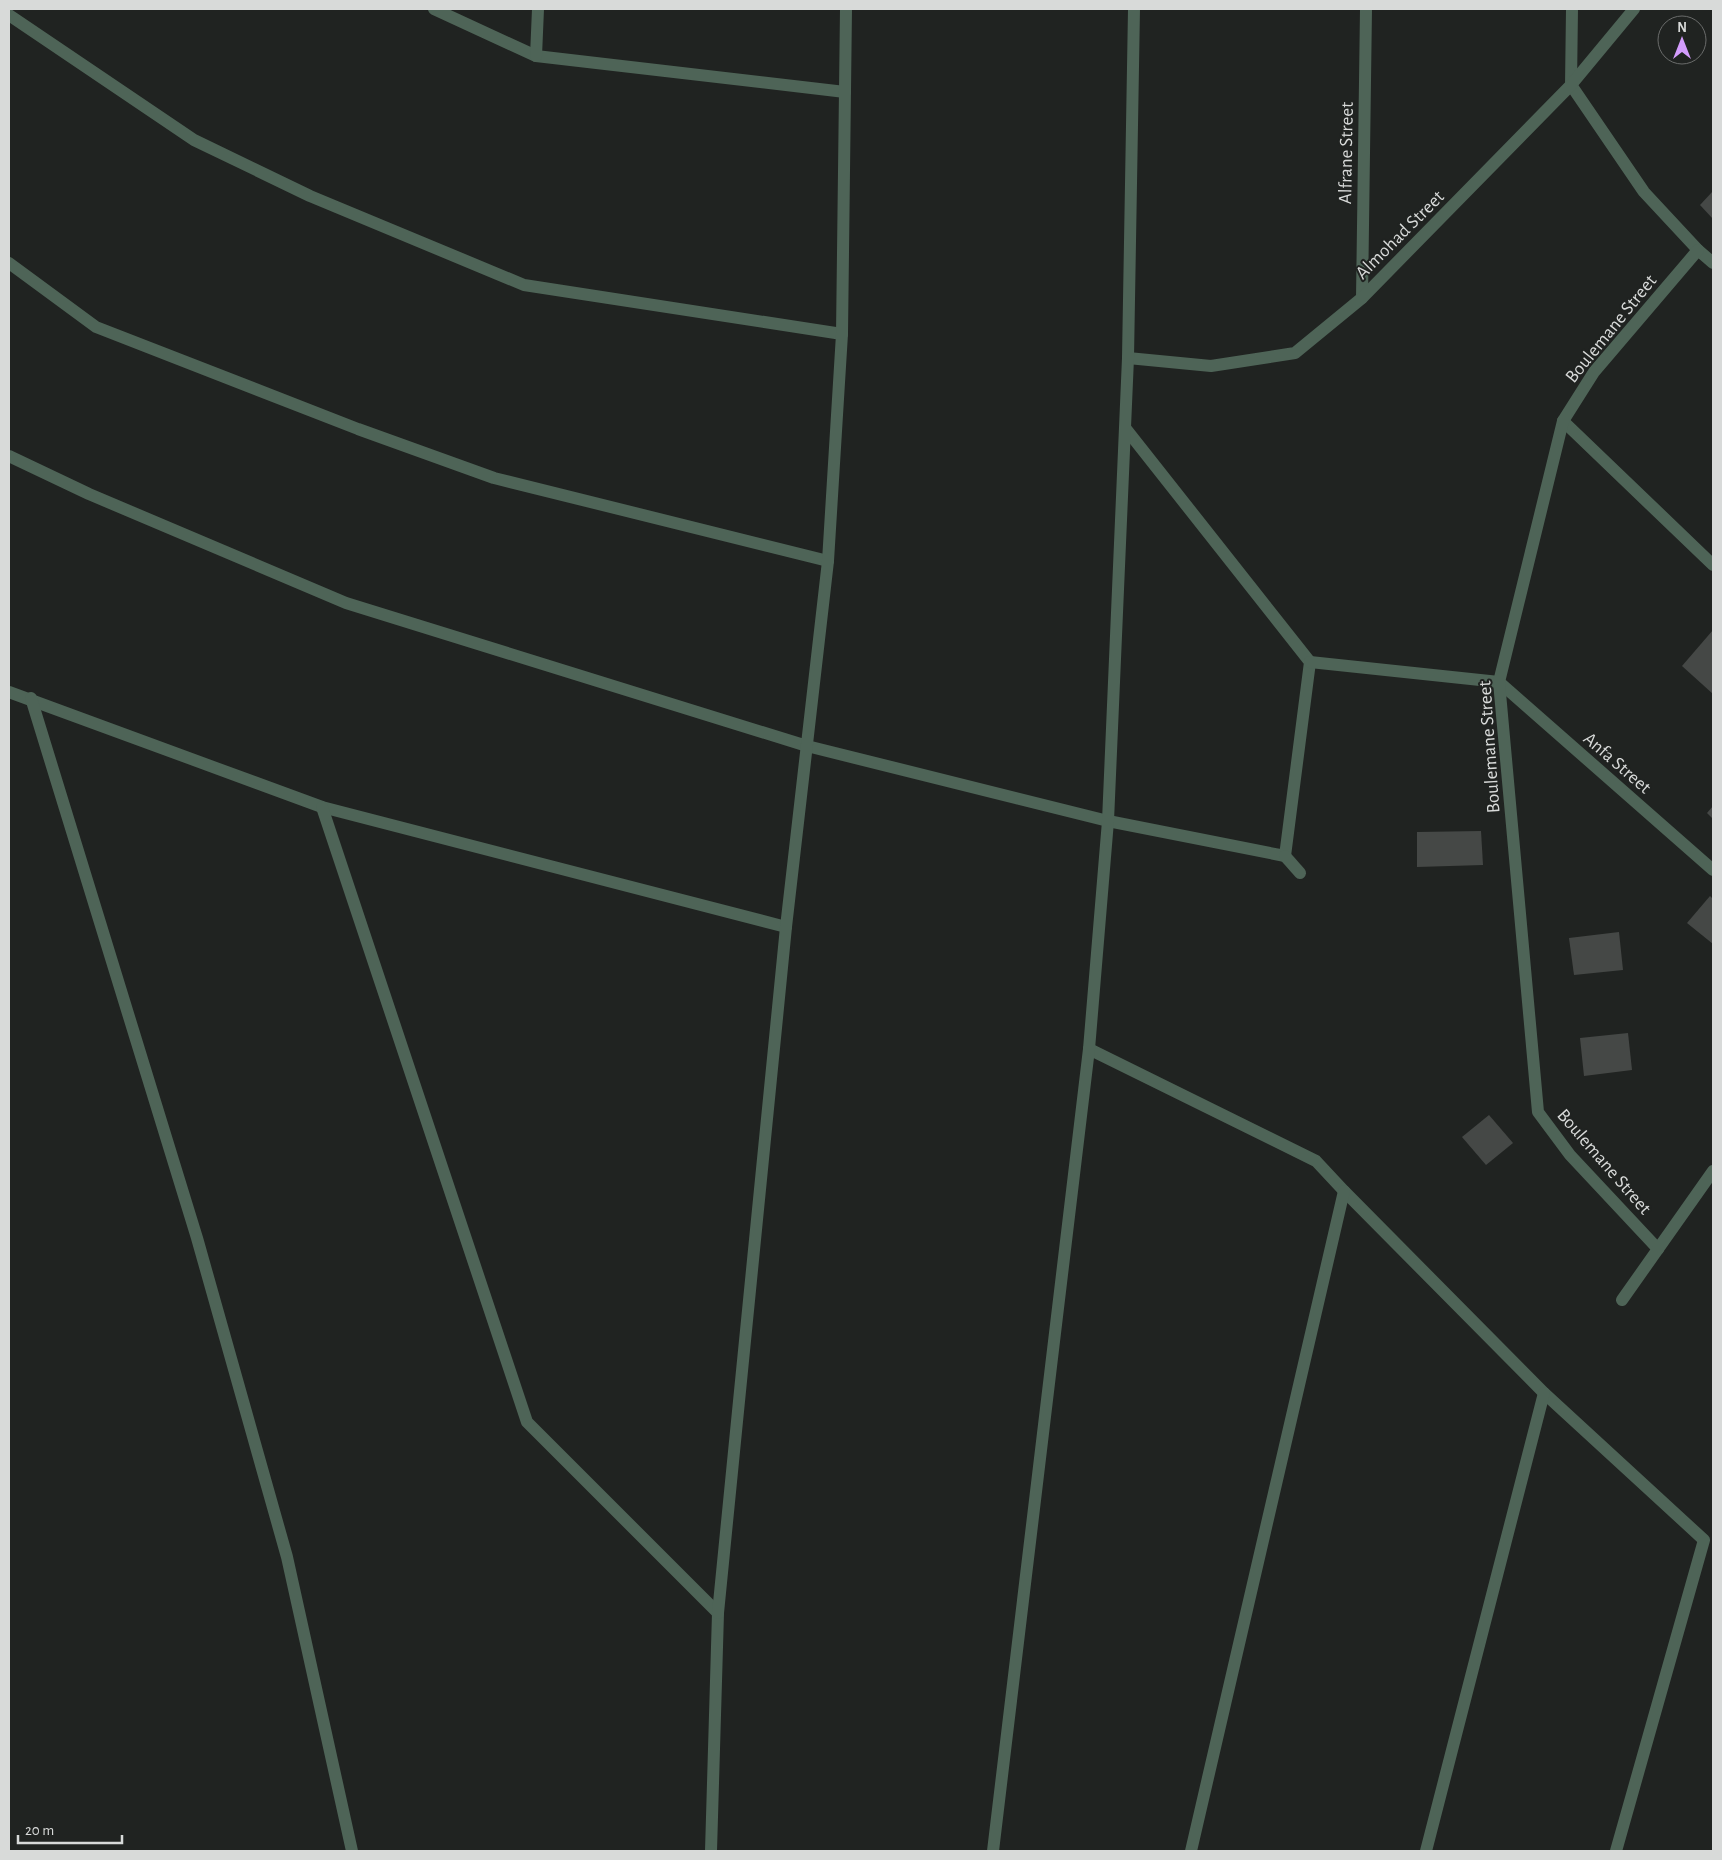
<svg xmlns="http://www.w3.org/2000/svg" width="1722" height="1860" font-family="'Alegreya Sans',sans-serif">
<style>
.building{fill:#454846}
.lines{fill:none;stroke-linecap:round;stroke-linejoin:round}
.minor{stroke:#4e6457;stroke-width:12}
.labels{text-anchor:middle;stroke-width:4;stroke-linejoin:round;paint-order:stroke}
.street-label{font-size:19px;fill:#d8dad9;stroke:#202321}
</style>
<rect width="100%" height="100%" fill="#202321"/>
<g class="building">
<polygon points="1713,191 1713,219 1700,205"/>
<polygon points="1713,630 1713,694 1682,666"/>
<polygon points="1713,806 1713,819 1707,813"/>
<polygon points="1481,831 1483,865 1417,867 1417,832"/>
<polygon points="1710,896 1713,899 1713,944 1687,923"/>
<polygon points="1619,932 1623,970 1574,975 1569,938"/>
<polygon points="1628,1033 1632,1070 1584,1076 1580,1038"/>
<polygon points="1489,1115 1513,1143 1486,1165 1462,1137"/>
</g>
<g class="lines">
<g class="minor">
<polyline points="434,9 536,56 845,92"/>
<polyline points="1572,9 1571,85 1644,192 1698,250 1713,263"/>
<polyline points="9,15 194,140 310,196 524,285 842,334"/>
<polyline points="536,56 538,9"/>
<polyline points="9,263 96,327 358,429 494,478 828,561"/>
<polyline points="1362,298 1366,9"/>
<polyline points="1128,358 1211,366 1295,353 1362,298 1571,85 1634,9"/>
<polyline points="1563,421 1713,565"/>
<polyline points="9,456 89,494 346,603 807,746 1108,821 1285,856 1310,662 1126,429"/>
<polyline points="1310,662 1499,682 1713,870"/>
<polyline points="9,692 322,807 786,927"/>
<polyline points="31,698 197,1238 287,1557 352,1851"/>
<polyline points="322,807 527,1422 718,1613 711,1851"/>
<polyline points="1285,856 1300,873"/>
<polyline points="1089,1049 1316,1161 1344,1191 1544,1393 1704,1540 1616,1851"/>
<polyline points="1658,1249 1570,1155 1538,1112 1499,682 1563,421 1594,372 1698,250"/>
<polyline points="1622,1300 1713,1171"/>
<polyline points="718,1613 786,927 828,561 842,334 846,9"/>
<polyline points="993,1851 1089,1049 1108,821 1128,358 1134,9"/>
<polyline points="1191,1851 1344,1191"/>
<polyline points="1426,1851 1544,1393"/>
</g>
</g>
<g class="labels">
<g class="street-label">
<text transform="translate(1345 153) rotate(-89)" y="7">Alfrane Street</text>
<text transform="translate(1399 234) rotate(-45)" y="7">Almohad Street</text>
<text transform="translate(1610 328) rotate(-51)" y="7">Boulemane Street</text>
<text transform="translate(1488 747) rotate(-94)" y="7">Boulemane Street</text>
<text transform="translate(1618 762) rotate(41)" y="7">Anfa Street</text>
<text transform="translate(1605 1161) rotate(49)" y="7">Boulemane Street</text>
</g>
</g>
<rect width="1722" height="1860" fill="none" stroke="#d8dad9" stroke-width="20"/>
<g transform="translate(1682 40)"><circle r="24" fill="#202321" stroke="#6a6c6b"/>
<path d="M0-4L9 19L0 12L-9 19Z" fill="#d39cfc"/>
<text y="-8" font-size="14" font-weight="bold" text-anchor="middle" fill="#d8dad9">N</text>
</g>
<path d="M18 1835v8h104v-8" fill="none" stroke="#d8dad9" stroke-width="2.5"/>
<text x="25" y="1835" font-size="15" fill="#d8dad9" stroke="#202321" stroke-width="4" paint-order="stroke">20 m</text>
</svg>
